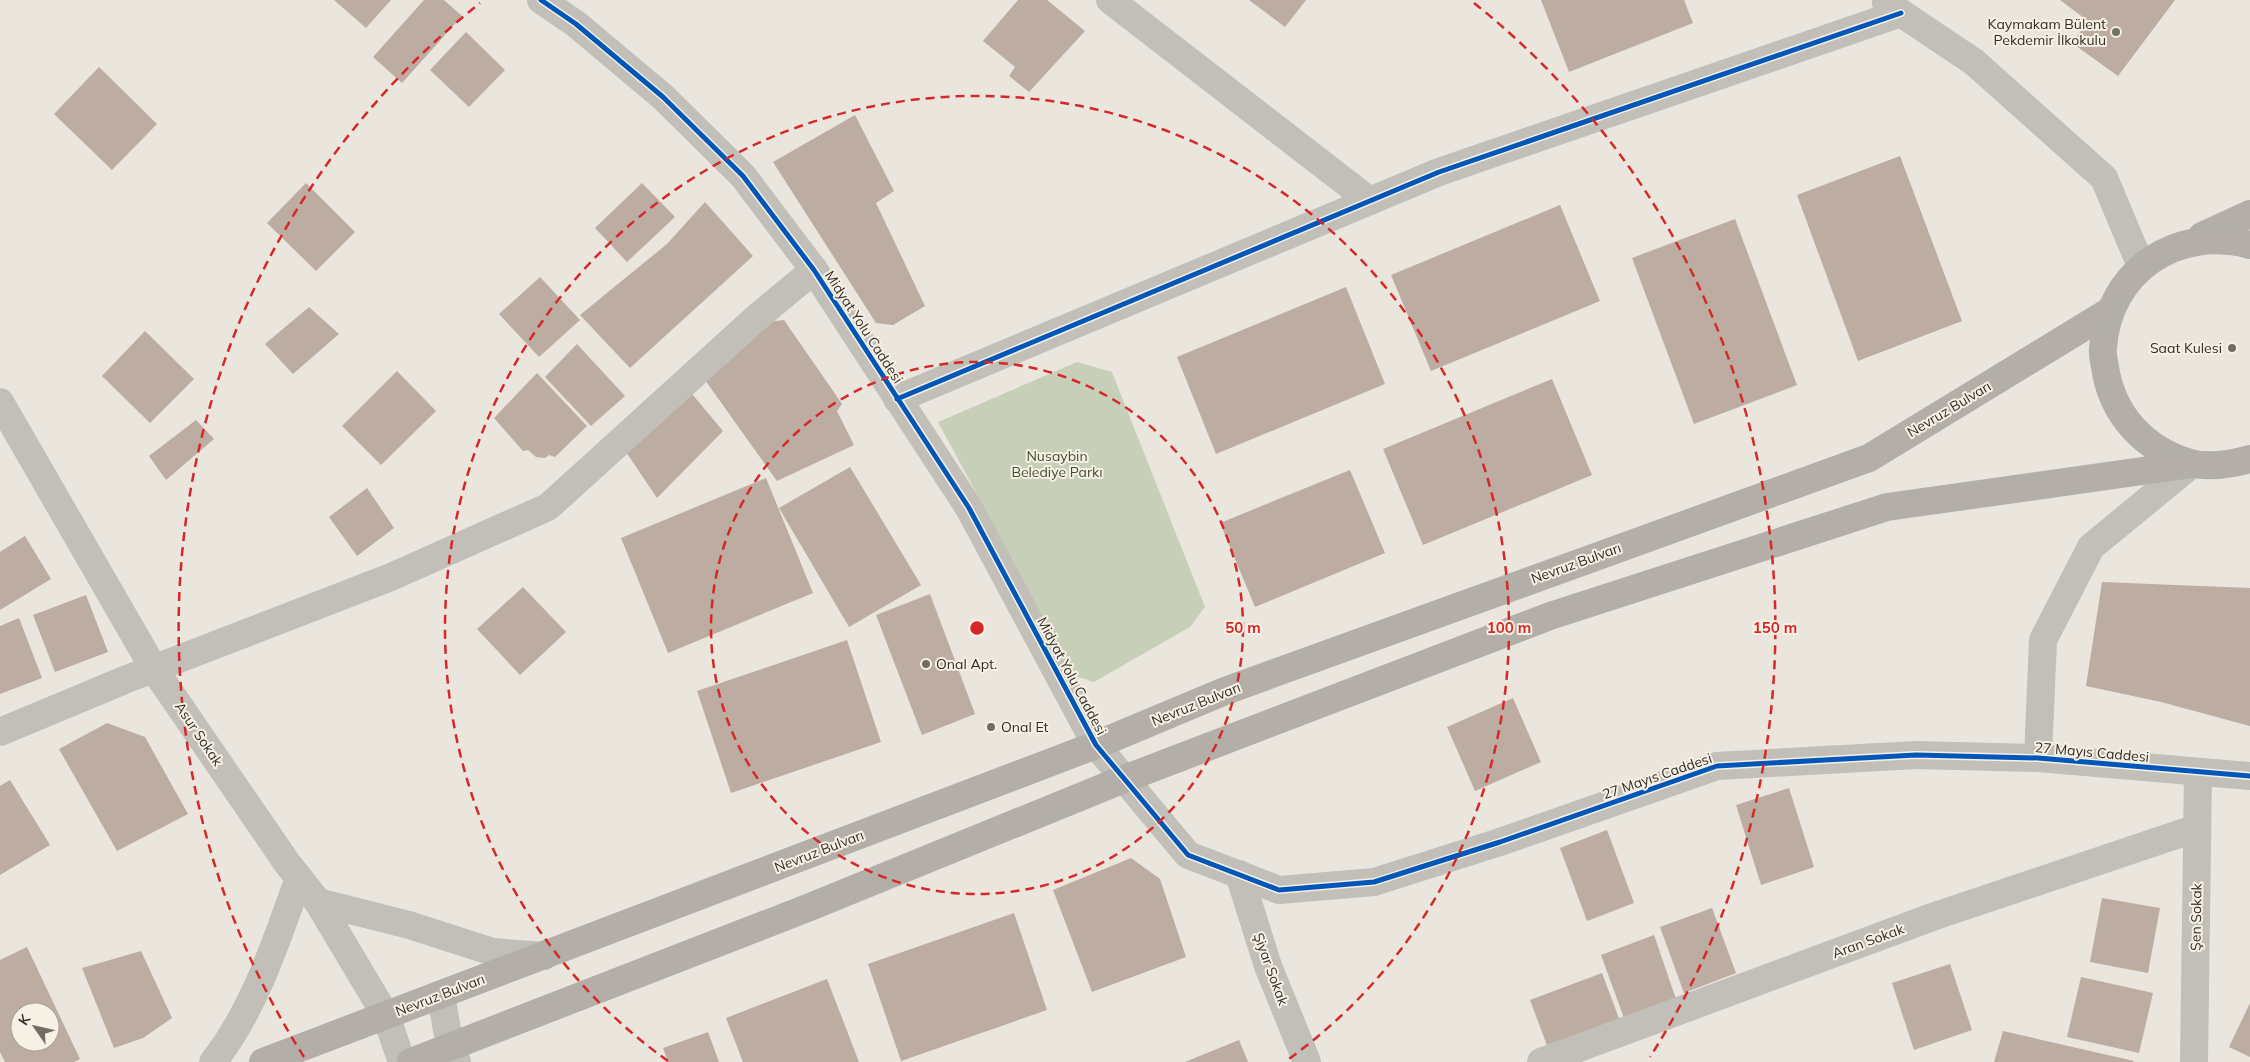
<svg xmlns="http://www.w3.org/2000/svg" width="2250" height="1062" font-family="Mulish,sans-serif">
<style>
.green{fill:#c8cfb9}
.building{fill:#bcaca1;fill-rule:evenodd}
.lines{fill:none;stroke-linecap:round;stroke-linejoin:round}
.minor{stroke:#c2beb8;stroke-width:28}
.tertiary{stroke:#c2beb8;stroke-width:28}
.secondary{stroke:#b3aea8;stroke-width:28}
.cycleway-casing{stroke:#f7f1e5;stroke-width:8}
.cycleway{stroke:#0057b8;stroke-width:5}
.ring{fill:none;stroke:#d62828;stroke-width:2.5;stroke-dasharray:9 6}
.poi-dot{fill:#726d67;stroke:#f7f1e5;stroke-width:2}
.labels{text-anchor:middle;stroke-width:4;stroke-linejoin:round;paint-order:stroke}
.poi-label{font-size:14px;fill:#322c27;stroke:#f7f1e5;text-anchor:end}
.street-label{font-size:14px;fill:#322c27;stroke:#f7f1e5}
.park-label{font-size:14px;fill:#3e4e2d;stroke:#f7f1e5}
.centre{fill:#d62828;stroke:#f7f1e5;stroke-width:2.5}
.ring-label{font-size:15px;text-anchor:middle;font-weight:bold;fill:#d62828;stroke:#f7f1e5;stroke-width:4;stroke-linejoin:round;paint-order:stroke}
</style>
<rect width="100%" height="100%" fill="#eae6de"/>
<polygon class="green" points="1077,362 1112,372 1205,607 1190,627 1094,682 1075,676 938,422"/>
<g class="building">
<polygon points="334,0 391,0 366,28"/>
<polygon points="424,0 444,0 462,16 402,83 373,57"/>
<polygon points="1018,0 1047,0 1085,31 1029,92 1009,76 1015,67 983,41"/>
<polygon points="1249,0 1306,0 1285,27"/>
<polygon points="1541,0 1684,0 1693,23 1569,72"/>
<polygon points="2060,0 2175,0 2118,76 2072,43 2088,21"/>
<polygon points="466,32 505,70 469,107 430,70"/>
<polygon points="99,67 157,124 112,170 54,114"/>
<polygon points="855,115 894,191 876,203 925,306 893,325 876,323 773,162"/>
<polygon points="1900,156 1962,321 1858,361 1797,195"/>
<polygon points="306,183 355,232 316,271 267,223"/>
<polygon points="642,183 675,217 627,262 595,228"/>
<polygon points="705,202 753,256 630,368 580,315 667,244"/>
<polygon points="1560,205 1600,301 1431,371 1391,275"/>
<polygon points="1735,219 1797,385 1694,424 1632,258"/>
<polygon points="540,277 580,320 539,357 499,314"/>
<polygon points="1346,287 1385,384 1216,454 1177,357"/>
<polygon points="309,307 339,334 293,374 265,344"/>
<polygon points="784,320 842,404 837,411 854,445 777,481 705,380 767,322"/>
<polygon points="145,331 194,379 150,423 102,376"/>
<polygon points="577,344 625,396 591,426 545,377"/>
<polygon points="397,371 436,411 381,465 342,426"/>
<polygon points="537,373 587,426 555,457 549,455 545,458 536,457 528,450 523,451 494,418"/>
<polygon points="1552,379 1592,475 1423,545 1383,449"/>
<polygon points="687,388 723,431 657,498 626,452"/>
<polygon points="196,420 214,439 166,480 149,456"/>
<polygon points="850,467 921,585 849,627 779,508"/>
<polygon points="1350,470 1385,553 1255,607 1220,523"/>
<polygon points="766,478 813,593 668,653 621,538"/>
<polygon points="367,488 394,528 357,556 329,517"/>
<polygon points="25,536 51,579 0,610 0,552"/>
<polygon points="2102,582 2250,588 2250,726 2161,702 2086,686"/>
<polygon points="523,587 566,632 520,675 477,629"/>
<polygon points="930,594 975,714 922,735 876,615"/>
<polygon points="86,595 108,652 55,672 33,615"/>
<polygon points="19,618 42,678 0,694 0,626"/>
<polygon points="847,640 881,742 731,793 697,691"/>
<polygon points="1513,698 1541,762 1475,791 1447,727"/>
<polygon points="107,723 145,737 188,814 117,851 59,749"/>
<polygon points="10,780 50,845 0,875 0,786"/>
<polygon points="1789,788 1814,867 1761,885 1736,805"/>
<polygon points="1607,830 1634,903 1587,921 1560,848"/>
<polygon points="1131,858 1160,879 1186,957 1092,992 1053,890"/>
<polygon points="2102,898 2160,908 2148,973 2090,962"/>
<polygon points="1712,908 1736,973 1684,993 1660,927"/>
<polygon points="1014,913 1047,1010 901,1061 868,964"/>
<polygon points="1654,935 1676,999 1624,1018 1601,955"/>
<path d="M27,947L80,1059L74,1062H5L0,1052V960ZM20,1012H50V1042H20Z"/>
<polygon points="141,951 172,1018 143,1038 114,1048 82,968"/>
<polygon points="1950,964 1972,1030 1914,1050 1892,983"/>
<polygon points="1602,973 1620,1021 1548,1048 1530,1000"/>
<polygon points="2081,977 2153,993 2139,1053 2067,1037"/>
<polygon points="827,979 859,1062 743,1062 726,1018"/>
<polygon points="2250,1003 2250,1057 2229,1047"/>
<polygon points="2003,1031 2134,1061 2133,1062 1994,1062"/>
<polygon points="708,1032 719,1062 668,1062 663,1048"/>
<polygon points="1239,1040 1248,1062 1185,1062"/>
</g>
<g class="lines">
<g class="minor">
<polyline points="1110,0 1370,201"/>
<polyline points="1886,3 1974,62 2104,178 2141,266"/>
<polyline points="897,399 1439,172 1901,13"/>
<polyline points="0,402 154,669 287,863 318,902 386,1016 402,1062"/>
<polyline points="0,732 127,679 391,577 548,507 755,319 814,270"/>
<polyline points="1239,874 1268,966 1307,1062"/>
<polyline points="318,902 409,925 493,952 544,956"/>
<polyline points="441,995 450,1047 457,1062"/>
<path d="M213,1062C255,1009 276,941 299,878"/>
<polyline points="1541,1062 1935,916 2197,828"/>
<polyline points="2194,1062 2198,773"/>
</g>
<g class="tertiary">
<polyline points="541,0 576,24 663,97 743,176 814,270 969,508 1096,745 1188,855 1279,890 1374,882 1500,842 1717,766 1916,755 2038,758 2250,776"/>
<polyline points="2038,758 2043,640 2091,547 2192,464"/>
</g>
<g class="secondary">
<polyline points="2202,236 2250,214"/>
<path d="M2250,245C2177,225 2108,271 2103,348C2102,354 2104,361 2105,367C2112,415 2144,449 2190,463C2209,468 2232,464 2250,459"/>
<polyline points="263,1062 1096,745 1225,691 1869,458 2110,311"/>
<polyline points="411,1062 810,907 1124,779 1550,616 1887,507 2192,464"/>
</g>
<g class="cycleway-casing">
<g id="cycleway">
<polyline points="541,0 576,24 663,97 743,176 814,270 969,508 1096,745 1188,855 1279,890 1374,882 1500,842 1717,766 1916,755 2038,758 2250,776"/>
<polyline points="897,399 1439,172 1901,13"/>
</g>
</g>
<use href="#cycleway" class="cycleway"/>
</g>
<g class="ring">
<circle cx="977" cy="628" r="266"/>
<path d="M668 1061A532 532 0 1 1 1286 1061"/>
<path d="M304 1057A798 798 0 0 1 480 3M1474 3A798 798 0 0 1 1650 1057"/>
</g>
<g class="poi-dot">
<circle cx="2116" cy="32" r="5"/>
<circle cx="2232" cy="348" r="5"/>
<circle cx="926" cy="664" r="5"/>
<circle cx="991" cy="727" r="5"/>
</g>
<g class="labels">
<g class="poi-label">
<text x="2106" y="29">Kaymakam Bülent<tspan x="2106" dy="16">Pekdemir İlkokulu</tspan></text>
<text x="2222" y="353">Saat Kulesi</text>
<text x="936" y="669" text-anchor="start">Onal Apt.</text>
<text x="1001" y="732" text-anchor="start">Onal Et</text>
</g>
<g class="street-label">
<text transform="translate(864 327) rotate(57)" y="5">Midyat Yolu Caddesi</text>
<text transform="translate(1949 409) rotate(-31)" y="5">Nevruz Bulvarı</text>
<text transform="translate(1576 563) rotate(-20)" y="5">Nevruz Bulvarı</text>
<text transform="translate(1072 676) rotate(62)" y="5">Midyat Yolu Caddesi</text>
<text transform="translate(1196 704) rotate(-22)" y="5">Nevruz Bulvarı</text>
<text transform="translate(199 734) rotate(56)" y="5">Asur Sokak</text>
<text transform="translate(2092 752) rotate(5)" y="5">27 Mayıs Caddesi</text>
<text transform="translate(1657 776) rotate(-19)" y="5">27 Mayıs Caddesi</text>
<text transform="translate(819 851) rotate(-21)" y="5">Nevruz Bulvarı</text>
<text transform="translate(2196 917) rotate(-89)" y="5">Şen Sokak</text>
<text transform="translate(1868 941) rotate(-20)" y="5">Aran Sokak</text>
<text transform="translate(1271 969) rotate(70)" y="5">Şiyar Sokak</text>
<text transform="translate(440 995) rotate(-21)" y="5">Nevruz Bulvarı</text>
</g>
<g class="park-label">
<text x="1057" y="461">Nusaybin<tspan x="1057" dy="16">Belediye Parkı</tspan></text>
</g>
</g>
<circle cx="977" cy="628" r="8" class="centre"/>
<g class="ring-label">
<text x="1243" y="633">50 m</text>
<text x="1509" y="633">100 m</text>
<text x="1775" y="633">150 m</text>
</g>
<g transform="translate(35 1027) rotate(304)"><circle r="24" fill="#f7f1e5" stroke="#a8a299"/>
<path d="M0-4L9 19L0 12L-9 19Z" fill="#726d67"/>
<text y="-8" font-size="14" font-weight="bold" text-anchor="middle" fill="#322c27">K</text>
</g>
</svg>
